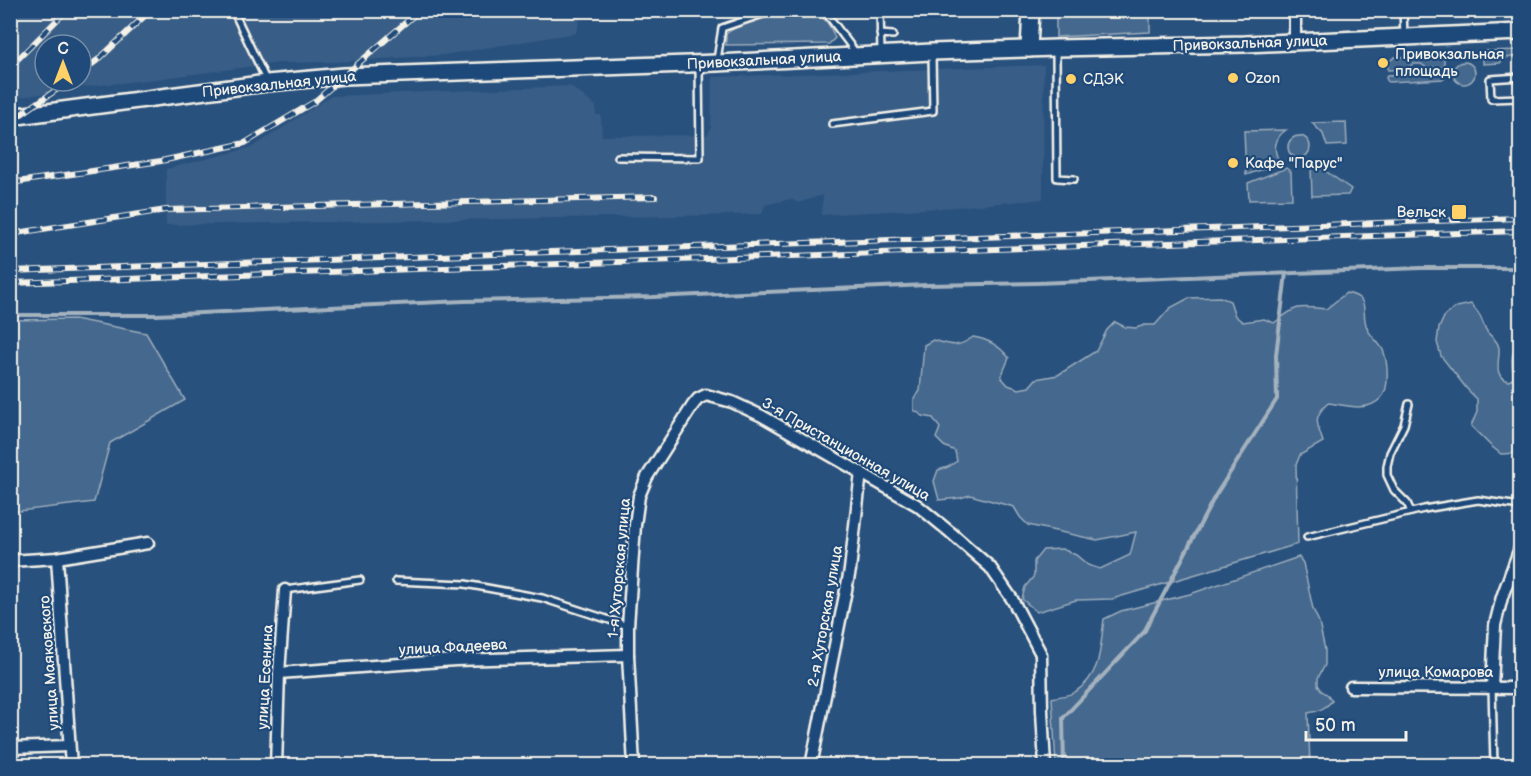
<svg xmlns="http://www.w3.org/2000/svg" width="1531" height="776" font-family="'Balsamiq Sans',sans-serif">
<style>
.built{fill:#375d86;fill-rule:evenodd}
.green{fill:#45688e;stroke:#9cacbb;stroke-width:1.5}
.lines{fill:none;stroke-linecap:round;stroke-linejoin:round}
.stream{stroke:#a4b2be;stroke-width:4}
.lane-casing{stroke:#f4f1e8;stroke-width:10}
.street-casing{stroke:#f4f1e8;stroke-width:15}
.secondary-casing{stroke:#f4f1e8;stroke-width:20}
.lane{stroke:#1f4a7a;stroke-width:5}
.street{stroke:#1f4a7a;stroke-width:10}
.secondary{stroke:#1f4a7a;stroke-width:15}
.rail-casing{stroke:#f4f1e8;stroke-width:6}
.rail{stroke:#1f4a7a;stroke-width:4;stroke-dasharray:11;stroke-linecap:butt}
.poi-dot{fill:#ffd166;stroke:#1f4a7a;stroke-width:2}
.labels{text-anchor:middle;stroke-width:4.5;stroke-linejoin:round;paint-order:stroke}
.street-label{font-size:15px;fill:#f4f1e8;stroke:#1f4a7a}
.poi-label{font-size:15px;fill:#f4f1e8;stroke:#1f4a7a;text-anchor:start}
</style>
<rect width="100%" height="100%" fill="#28517e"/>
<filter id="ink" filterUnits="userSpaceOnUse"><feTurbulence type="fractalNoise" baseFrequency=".0167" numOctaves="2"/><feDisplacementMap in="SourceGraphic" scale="12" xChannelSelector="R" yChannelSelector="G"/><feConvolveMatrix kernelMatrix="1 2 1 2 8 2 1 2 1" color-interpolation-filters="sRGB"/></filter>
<g filter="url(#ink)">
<g class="built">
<path d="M11,11H583L576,33L444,55L337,62L279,63L156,79L76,88L11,99ZM45,45H81V81H45Z"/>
<polygon points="1044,65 1043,199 957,207 821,215 823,195 798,203 791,199 765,205 762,214 735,215 166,225 166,169 253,147 331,96 570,86 596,106 596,115 601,115 602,136 707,135 711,128 712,77"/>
</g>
<g class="green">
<path d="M809,11C825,16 829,23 835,38L829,44L726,45V34C747,17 782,16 809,11Z"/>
<polygon points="1056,11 1150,11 1150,32 1056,37"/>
<path d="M1520,50V61C1513,55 1506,56 1500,63L1483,64V51Z"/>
<polygon points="1444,56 1444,67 1427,68 1421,64 1413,64 1406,69 1388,70 1388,62 1395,57"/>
<circle cx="1464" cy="73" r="11"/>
<polygon points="1444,72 1444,79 1388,82 1386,78 1387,75"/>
<polygon points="1346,122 1347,145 1327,146 1323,134 1312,123"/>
<path d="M1286,130C1274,138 1272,152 1281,163L1246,175L1244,131Z"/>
<circle cx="1299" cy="147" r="11"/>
<polygon points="1317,165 1351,189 1348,195 1312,196 1311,168"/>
<polygon points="1286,168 1291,172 1292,199 1249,200 1248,183"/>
<path d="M1346,293C1372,298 1360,310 1367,328C1370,336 1379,342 1383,350C1388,362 1390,389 1381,398C1367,413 1345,405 1328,403C1312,418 1317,423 1323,442L1300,455L1296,465L1298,544L1112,599L1076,600L1037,612L1022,599L1025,587L1034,576V561L1043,550L1062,549L1076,555L1088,565L1100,569L1130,555L1136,532L1097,540L1028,525L1020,517L1014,507L970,495L960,498L939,500L934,481L938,470L948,467L957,461L955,451L944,446L936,438L940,428L933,418L923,416L914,410V399L920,391L924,345L933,340C952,345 956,349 973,337C987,339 1000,346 1009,358L1001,377L1008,385L1019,389L1029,387L1036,379L1058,375L1096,351L1107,330L1115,322L1125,327L1136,328L1145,325H1155L1170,308L1189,298L1220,297L1230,301L1235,316L1243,322L1264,319L1274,323C1298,305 1296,306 1326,309Z"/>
<path d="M1471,304C1474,308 1477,311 1480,316C1483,321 1484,328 1488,333C1493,338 1498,341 1499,348C1500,360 1492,377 1509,381L1513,378C1513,366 1509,354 1518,345L1520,344V453L1501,454L1491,446L1471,426L1477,412V399L1467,389L1441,356L1437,342L1439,328L1445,315L1457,307Z"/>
<polygon points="74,319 146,333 185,400 110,443 94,502 11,512 11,320"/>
<path d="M1299,557L1303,563L1313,609L1319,622L1325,650V665L1318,678V685L1322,691L1328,695L1332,701C1325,709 1318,712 1308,713L1310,765H1056L1052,698C1059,696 1069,696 1075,692C1102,675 1100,647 1104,619L1121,611L1190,594Z"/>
</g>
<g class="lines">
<g class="stream">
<polyline points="10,315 156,315 464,301 653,297 927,285 1036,283 1421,268 1520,268"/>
<polyline points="1064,766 1063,718 1144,632 1215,496 1277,399 1276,355 1286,273"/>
</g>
<g class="lane-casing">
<g id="lane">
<polyline points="233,10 267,82"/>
<polyline points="824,10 856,53"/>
<polyline points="880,10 881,53"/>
<polyline points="1403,10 1404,36"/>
<polyline points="880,34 893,35"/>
<polyline points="1056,51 1057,178 1074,179"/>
<polyline points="717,60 722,28 769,12 781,10"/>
<polyline points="1520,77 1490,79 1491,99 1520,98"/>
<polyline points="832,124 933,111 932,55"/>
<polyline points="618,157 700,158 699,65"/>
<polyline points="1409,404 1404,425 1390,453 1387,466 1387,475 1394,490 1407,503 1411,512"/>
<polyline points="1307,537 1424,509 1478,500 1520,506"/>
<polyline points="396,581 465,584 542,598 628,626"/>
<polyline points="285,590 360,580"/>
<polyline points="1492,687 1494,766"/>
</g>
</g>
<g class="street-casing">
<g id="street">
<polyline points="1295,10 1295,42"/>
<polyline points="57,558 71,766"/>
<polyline points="10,561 57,558 148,543"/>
<polyline points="279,673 455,660 628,655"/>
<polyline points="1351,687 1520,688"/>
<polyline points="1492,687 1495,625 1502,597 1520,548"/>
<polyline points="10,748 69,746"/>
<polyline points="276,766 279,673 285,590"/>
<polyline points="634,766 628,655 628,626 635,525 639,496 647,477 693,405 698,399 706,395 732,402 762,416 917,505 950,532 990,567 1012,599 1041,654 1042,711 1045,766"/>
<polyline points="811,766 850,570 861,472"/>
</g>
</g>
<g class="secondary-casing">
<g id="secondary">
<polyline points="1029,49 1031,10"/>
<polyline points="10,117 267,83 344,76 717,63 932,52 1056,48 1245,44 1520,32"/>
</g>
</g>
<use href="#lane" class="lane"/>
<use href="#street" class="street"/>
<use href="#secondary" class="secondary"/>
<g class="rail-casing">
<g id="rail">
<polyline points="10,67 67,10"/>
<polyline points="81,72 99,59 151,10"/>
<polyline points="10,122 69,81"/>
<polyline points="10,183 161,161 245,143 314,102 420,10"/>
<polyline points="10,234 166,210 655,197"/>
<polyline points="10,271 1520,218"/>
<polyline points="10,283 1520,231"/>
</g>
</g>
<use href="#rail" class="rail"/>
</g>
</g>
<g class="poi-dot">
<circle cx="1383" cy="63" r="6"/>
<circle cx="1233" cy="78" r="6"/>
<circle cx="1071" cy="79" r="6"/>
<circle cx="1233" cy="163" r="6"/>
<rect x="1451" y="204" width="16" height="16" rx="3"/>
</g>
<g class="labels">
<g class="street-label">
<text transform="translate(1250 43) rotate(-2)" y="5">Привокзальная улица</text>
<text transform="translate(764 60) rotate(-3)" y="5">Привокзальная улица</text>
<text transform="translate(279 84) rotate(-6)" y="5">Привокзальная улица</text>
<text transform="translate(846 449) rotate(30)" y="5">3-я Пристанционная улица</text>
<text transform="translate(619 568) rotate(-85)" y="5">1-я Хуторская улица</text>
<text transform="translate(825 616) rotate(-80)" y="5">2-я Хуторская улица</text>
<text transform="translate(453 647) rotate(-3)" y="5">улица Фадеева</text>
<text transform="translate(49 663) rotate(-94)" y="5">улица Маяковского</text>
<text x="1436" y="677">улица Комарова</text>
<text transform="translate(265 677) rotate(-87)" y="5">улица Есенина</text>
</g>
<g class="poi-label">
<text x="1395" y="59">Привокзальная<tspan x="1395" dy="17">площадь</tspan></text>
<text x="1245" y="83">Ozon</text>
<text x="1083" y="84">СДЭК</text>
<text x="1245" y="168">Кафе "Парус"</text>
<text x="1446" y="217" text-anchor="end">Вельск</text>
</g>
</g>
<rect width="1531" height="776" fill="none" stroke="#1f4a7a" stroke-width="36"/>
<rect x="18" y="18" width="1495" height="740" fill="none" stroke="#f4f1e8" stroke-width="2" filter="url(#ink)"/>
<g transform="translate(63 63)"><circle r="28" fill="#1f4a7a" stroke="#748da6" stroke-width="1.5"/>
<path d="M0-4.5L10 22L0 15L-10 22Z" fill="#ffd166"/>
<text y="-9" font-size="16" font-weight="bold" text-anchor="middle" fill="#f4f1e8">С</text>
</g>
<path d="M1306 731v9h100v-9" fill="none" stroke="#f4f1e8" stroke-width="3"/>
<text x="1315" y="731" font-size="18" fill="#f4f1e8" stroke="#1f4a7a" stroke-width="4.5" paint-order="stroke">50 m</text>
</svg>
